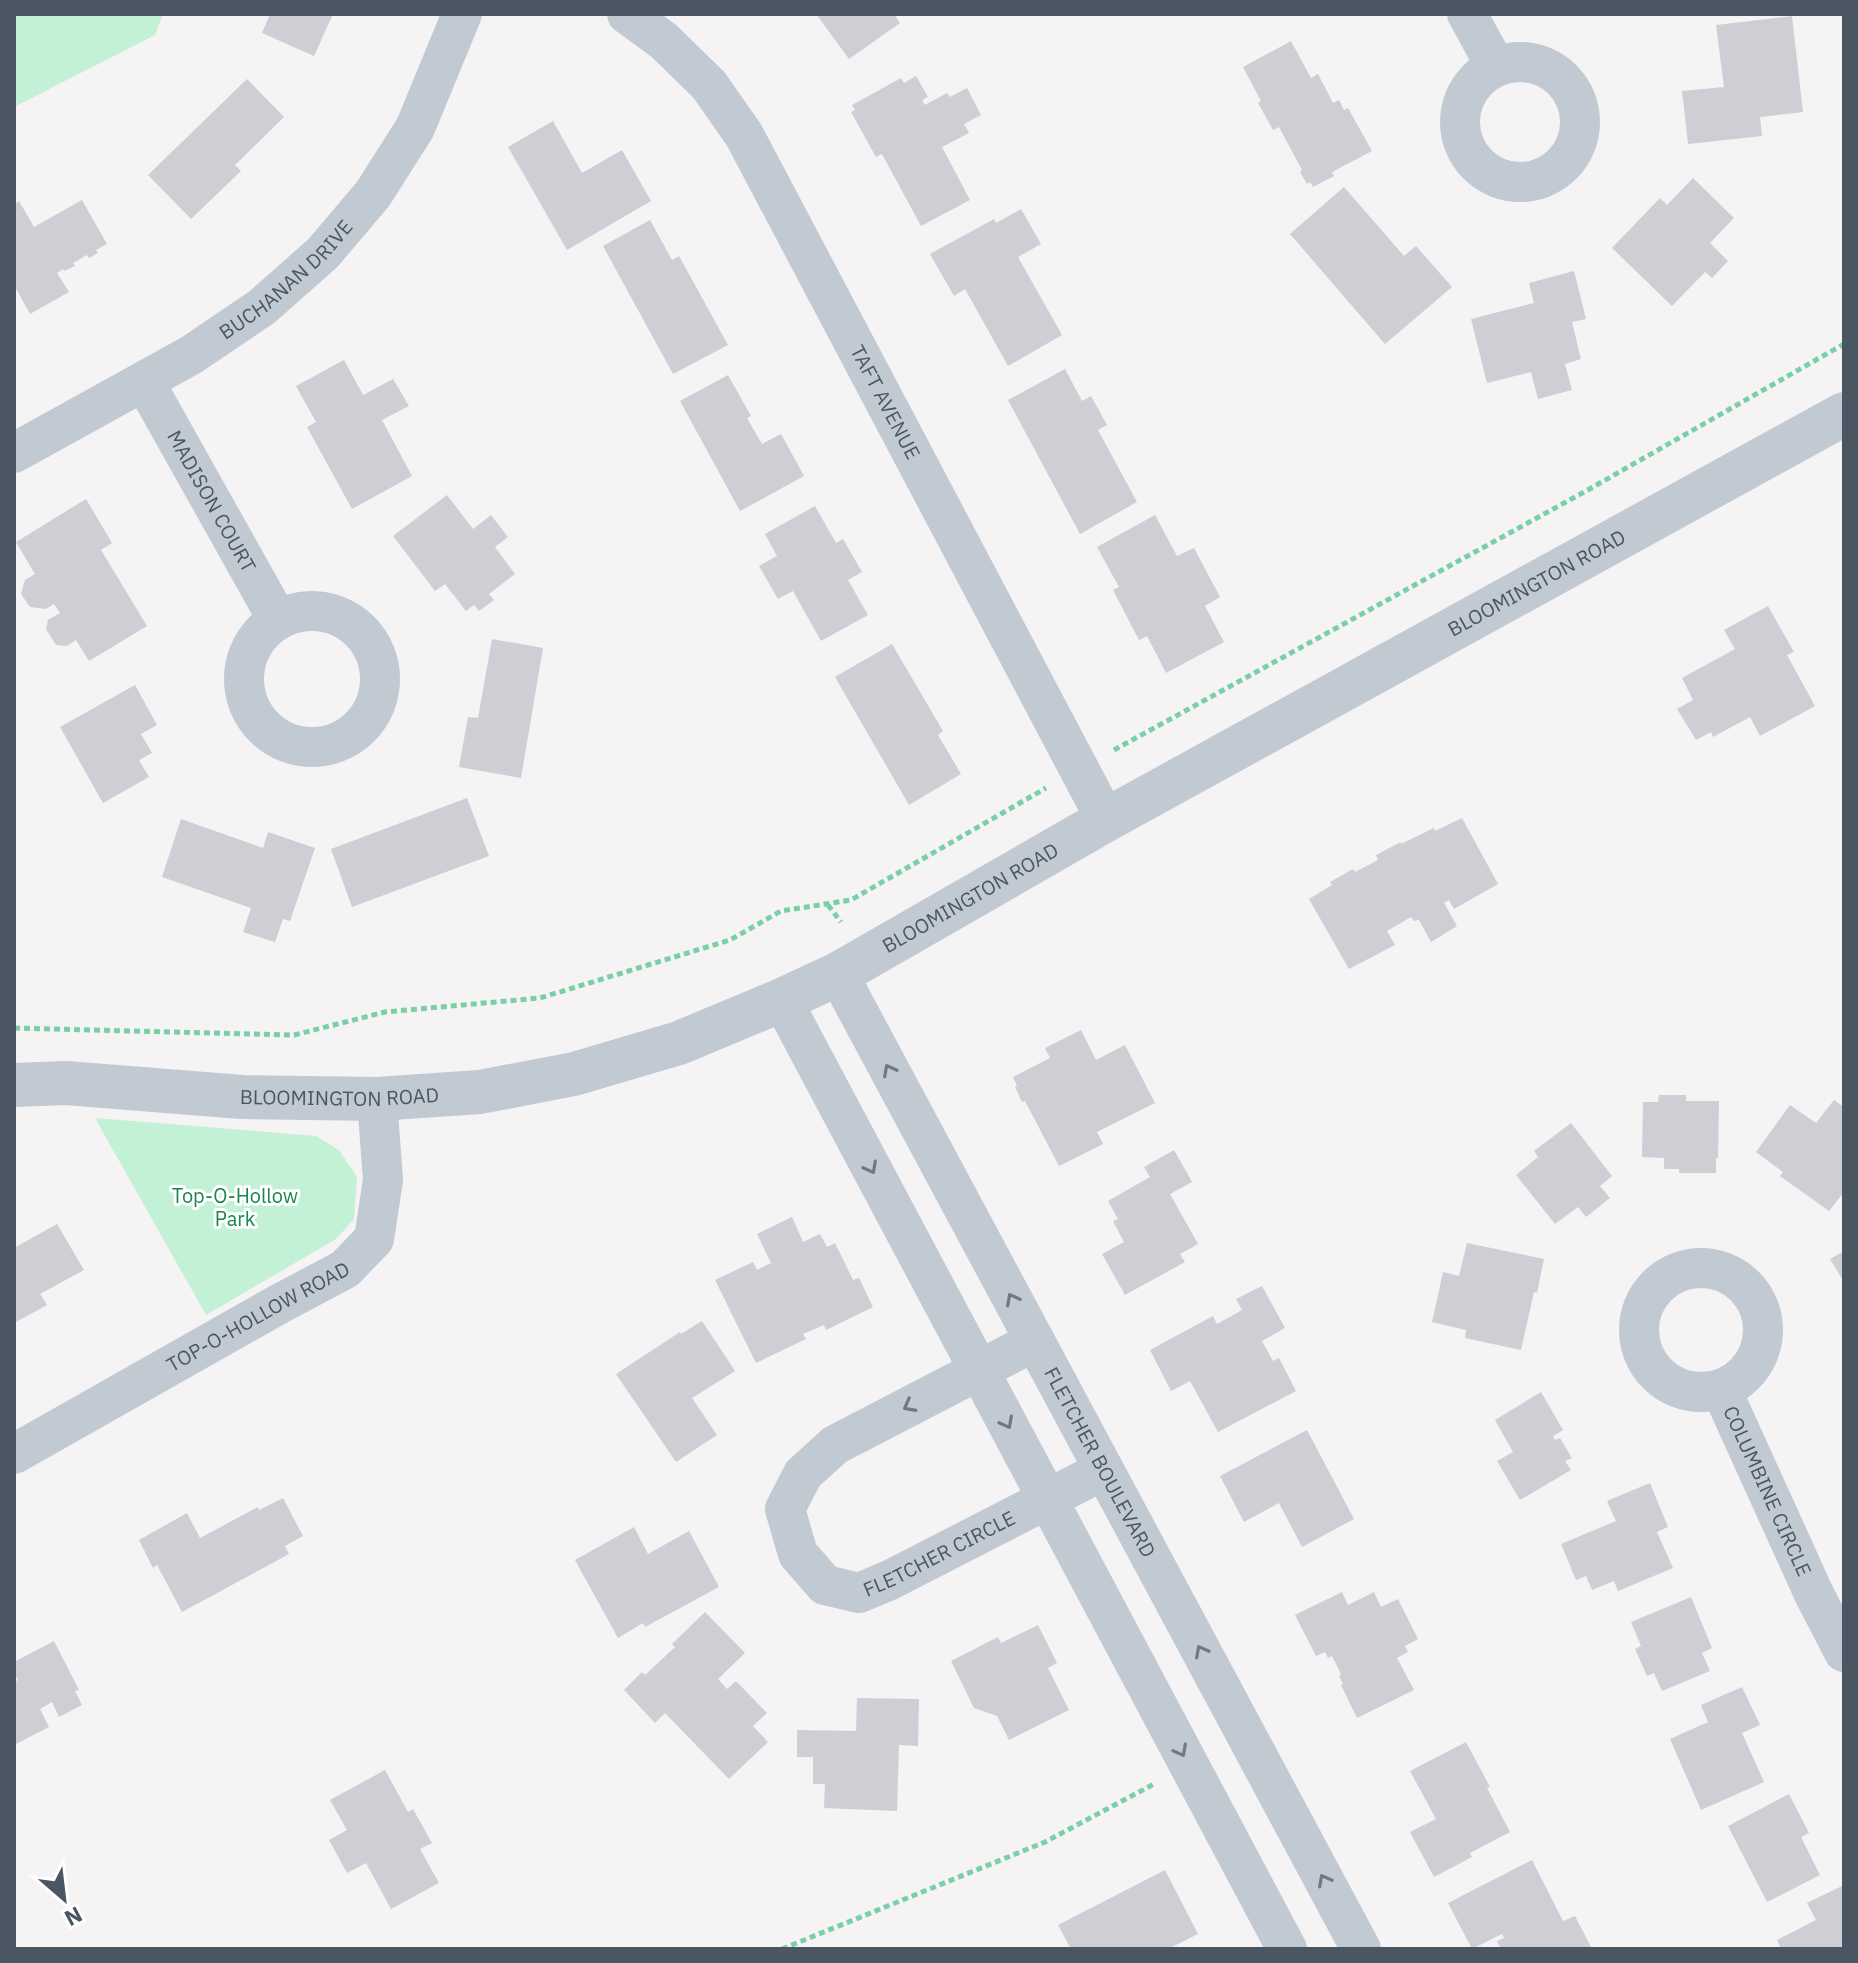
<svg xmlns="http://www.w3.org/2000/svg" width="1858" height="1963" font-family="'IBM Plex Sans',sans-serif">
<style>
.green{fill:#c3f1d5}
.building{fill:#cdcfd5}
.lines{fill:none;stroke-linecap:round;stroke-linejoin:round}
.path{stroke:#7ad0a6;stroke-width:5;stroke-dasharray:6 4;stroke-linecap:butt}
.minor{stroke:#c1cad2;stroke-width:40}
.tertiary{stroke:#c1cad2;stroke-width:44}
.oneway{stroke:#6e7983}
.labels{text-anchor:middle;stroke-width:6;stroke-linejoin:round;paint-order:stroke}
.street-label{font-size:20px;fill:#4a5661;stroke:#fff}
.park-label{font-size:20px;fill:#17864f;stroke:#fff}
</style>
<rect width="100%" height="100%" fill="#f5f3f3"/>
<g class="green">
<polygon points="14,14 163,14 155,35 14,107"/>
<polygon points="95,1118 316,1136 339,1150 357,1177 354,1219 336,1239 206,1315"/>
</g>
<g class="building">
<polygon points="270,14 333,14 314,56 262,33"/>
<polygon points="816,14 894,14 900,23 849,59"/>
<polygon points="1792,16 1803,112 1760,117 1762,136 1688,144 1682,91 1724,87 1716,25"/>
<polygon points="1291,41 1311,78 1318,74 1333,103 1339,100 1344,110 1348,108 1372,151 1332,172 1334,176 1313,187 1310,182 1307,184 1300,172 1302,170 1279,127 1273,130 1258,103 1261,101 1243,67"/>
<polygon points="916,76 928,97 922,100 925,105 947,93 950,97 967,88 981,115 964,124 969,133 942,147 970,200 921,226 882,154 876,157 851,112 855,110 852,105 901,78 904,83"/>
<polygon points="247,79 284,117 235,165 241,171 191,219 148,175"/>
<polygon points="553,121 582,173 622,150 651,201 567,250 508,147"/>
<polygon points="1693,178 1734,218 1710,243 1728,261 1712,278 1705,272 1672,306 1612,248 1660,198 1667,205"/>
<polygon points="1344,187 1404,256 1416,246 1452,287 1385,344 1290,234"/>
<polygon points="82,200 107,244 96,250 98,253 89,258 87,255 73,263 75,266 64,271 63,269 57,273 69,292 30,314 14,285 14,204 19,201 34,227"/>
<polygon points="1021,209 1041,244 1018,257 1062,335 1008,366 965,289 954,296 930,254 994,219 996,223"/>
<polygon points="650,220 672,260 679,256 728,345 673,374 603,246"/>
<polygon points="1574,271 1586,319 1572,322 1581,359 1565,364 1572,390 1538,399 1531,372 1487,383 1471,319 1534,303 1529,283"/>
<polygon points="344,360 363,395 393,379 409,406 382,420 412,476 352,509 307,427 316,422 296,386"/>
<polygon points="1065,369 1082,401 1091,396 1107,425 1098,430 1137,502 1080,534 1008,400"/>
<polygon points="728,375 751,416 747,418 762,444 781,434 804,476 740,511 680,401"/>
<polygon points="447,495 473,529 491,515 508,537 495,547 515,574 489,594 494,600 479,611 474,605 466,611 445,584 435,591 393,536"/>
<polygon points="86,499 112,543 101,550 147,626 89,661 76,640 67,646 56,645 46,629 48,620 60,613 54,604 46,609 30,607 21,594 25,580 35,574 16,542"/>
<polygon points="815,506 836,543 843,539 862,572 848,580 868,615 821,641 793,591 778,599 759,566 777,556 765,534"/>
<polygon points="1155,515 1177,556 1194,548 1220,597 1205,606 1224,642 1166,673 1147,636 1139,640 1113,590 1119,587 1097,547"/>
<polygon points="1768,606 1794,652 1787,655 1815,706 1760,736 1750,717 1713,737 1711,732 1696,740 1677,709 1693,700 1682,678 1735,649 1724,630"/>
<polygon points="492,639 543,648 521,778 459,767 468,717 478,718"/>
<polygon points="892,644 943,731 938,735 961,774 909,805 835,677"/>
<polygon points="135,685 157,725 141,734 152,753 139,760 149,777 103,803 60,727"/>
<polygon points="467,798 489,856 352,907 331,849"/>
<polygon points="1462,818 1498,884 1454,909 1449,900 1444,903 1457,926 1431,942 1419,920 1414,921 1411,917 1387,931 1395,945 1349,969 1309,899 1332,885 1330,882 1353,869 1355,872 1378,860 1376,855 1401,842 1401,844 1434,828 1435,831"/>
<polygon points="181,819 263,848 268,832 315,848 290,921 283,919 275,942 243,932 251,908 162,877"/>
<polygon points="1081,1030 1096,1060 1125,1045 1155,1103 1097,1132 1103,1144 1059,1166 1025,1101 1022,1102 1015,1087 1017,1086 1013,1077 1050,1058 1045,1048"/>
<polygon points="1659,1095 1686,1095 1686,1101 1719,1101 1718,1158 1716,1158 1716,1173 1679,1173 1679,1169 1664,1169 1664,1158 1642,1157 1643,1102 1658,1102"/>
<polygon points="1834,1100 1844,1107 1844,1192 1829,1211 1780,1176 1783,1172 1756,1152 1790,1105 1816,1123"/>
<polygon points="1571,1123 1612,1176 1600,1186 1610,1198 1586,1217 1578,1207 1555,1224 1516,1175 1538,1157 1534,1151"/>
<polygon points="1174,1150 1192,1182 1170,1194 1198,1244 1180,1254 1185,1262 1125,1295 1102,1254 1124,1242 1113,1221 1118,1219 1108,1201 1150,1177 1144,1167"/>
<polygon points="792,1217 803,1242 820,1234 827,1247 835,1243 853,1280 859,1278 873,1307 826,1330 824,1325 803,1334 806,1339 756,1363 715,1280 753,1262 757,1270 771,1263 757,1234"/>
<polygon points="57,1224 84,1270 40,1294 47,1305 14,1323 14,1248"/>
<polygon points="1467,1243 1544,1259 1537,1293 1534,1292 1521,1350 1465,1338 1466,1330 1432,1322 1443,1272 1459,1276"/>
<polygon points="1844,1251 1844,1282 1830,1259"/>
<polygon points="1262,1286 1285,1328 1262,1341 1273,1361 1279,1358 1296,1391 1218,1432 1190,1381 1171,1391 1150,1350 1213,1316 1217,1324 1242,1310 1236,1299"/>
<polygon points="702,1321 735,1371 692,1398 717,1435 676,1462 616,1374 680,1332 681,1334"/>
<polygon points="1541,1392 1563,1430 1553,1436 1555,1440 1560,1438 1572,1458 1565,1461 1571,1470 1520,1500 1497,1461 1513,1452 1495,1420"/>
<polygon points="1307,1430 1354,1519 1302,1547 1279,1503 1244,1522 1220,1476"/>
<polygon points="1650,1483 1668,1527 1657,1532 1673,1568 1618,1591 1614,1581 1592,1590 1586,1576 1576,1580 1561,1544 1616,1521 1607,1501"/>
<polygon points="283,1498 303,1536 285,1546 289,1554 182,1612 157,1565 153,1568 139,1540 187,1513 200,1538 258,1507 259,1510"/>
<polygon points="634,1527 648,1554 689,1531 719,1587 645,1627 643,1623 618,1638 575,1560"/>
<polygon points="1342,1592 1348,1605 1374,1592 1381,1607 1398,1599 1418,1639 1405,1646 1408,1652 1397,1658 1414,1690 1357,1718 1341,1685 1343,1684 1339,1676 1341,1674 1332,1656 1328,1658 1325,1652 1316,1656 1295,1615"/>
<polygon points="1691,1597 1712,1648 1702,1653 1710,1671 1662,1691 1654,1673 1647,1676 1635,1649 1641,1646 1631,1622"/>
<polygon points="705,1612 745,1653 718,1679 727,1689 736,1681 767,1713 753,1726 768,1742 729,1779 665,1713 655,1723 624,1690 642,1672 645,1675 675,1647 672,1644"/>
<polygon points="1038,1625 1057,1663 1048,1668 1069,1710 1009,1740 997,1716 974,1708 951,1661 998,1637 1001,1643"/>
<polygon points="54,1641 79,1690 75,1691 82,1705 59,1717 52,1702 40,1709 49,1727 14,1745 14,1682 18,1680 14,1673 14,1662"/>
<polygon points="1742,1687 1760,1725 1742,1733 1764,1782 1701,1810 1670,1739 1708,1722 1701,1705"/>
<polygon points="857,1698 919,1699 918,1746 899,1745 897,1811 824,1808 825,1784 813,1784 813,1757 797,1757 797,1730 856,1731"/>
<polygon points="1466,1742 1490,1787 1487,1788 1510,1832 1470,1853 1472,1857 1434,1877 1410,1832 1436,1819 1410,1771"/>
<polygon points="385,1770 408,1812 413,1809 432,1843 420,1849 439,1883 391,1909 366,1863 347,1873 329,1840 347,1830 330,1800"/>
<polygon points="1789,1794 1809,1833 1801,1837 1820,1875 1767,1902 1728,1826"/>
<polygon points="1532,1860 1563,1921 1575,1916 1592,1949 1501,1949 1497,1941 1504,1938 1502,1934 1472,1949 1448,1903"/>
<polygon points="1165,1870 1198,1934 1168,1949 1071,1949 1058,1925"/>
<polygon points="1844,1885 1844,1949 1781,1949 1777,1940 1816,1920 1807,1903"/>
</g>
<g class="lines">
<g class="path">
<polyline points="1114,750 1586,491 1844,344"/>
<polyline points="828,905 841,922"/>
<polyline points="14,1028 294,1035 385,1012 540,998 730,940 781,911 851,900 1046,788"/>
<polyline points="782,1949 1045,1842 1154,1784"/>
</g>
<g class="minor">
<path id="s1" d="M627,14L664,41L709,85L744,135L1106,820"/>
<polyline points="1467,14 1496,67"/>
<circle cx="1520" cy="122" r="60"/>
<path id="s2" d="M144,381L278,620"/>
<path id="s3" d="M14,453L191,355L262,307L323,253L373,194L415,128L462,14"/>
<circle cx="312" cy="679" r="68"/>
<path id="s4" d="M838,974L1361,1949"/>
<polyline points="782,1000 1287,1949"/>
<circle cx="1701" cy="1330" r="62"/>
<path id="s5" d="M1035,1341L835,1445L803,1474L785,1509L798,1554L825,1585L859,1593L890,1580L1104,1470"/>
<path id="s6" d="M1721,1389L1814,1594L1844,1652"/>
<path id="s7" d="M14,1454L279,1304L345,1269L374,1239L383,1180L377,1099"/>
</g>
<path class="tertiary" id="s8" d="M14,1085L66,1083L242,1097L377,1099L480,1092L574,1074L679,1043L782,1000L838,974L1106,820L1844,414"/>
</g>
<defs><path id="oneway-chevron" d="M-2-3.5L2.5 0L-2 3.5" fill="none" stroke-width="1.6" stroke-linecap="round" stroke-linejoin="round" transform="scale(2)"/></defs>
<g class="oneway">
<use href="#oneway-chevron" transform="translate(889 1070) rotate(-118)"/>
<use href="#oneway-chevron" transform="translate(871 1168) rotate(62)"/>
<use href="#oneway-chevron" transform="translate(1012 1299) rotate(-118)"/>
<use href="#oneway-chevron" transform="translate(909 1406) rotate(152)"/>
<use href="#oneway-chevron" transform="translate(1007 1423) rotate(62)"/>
<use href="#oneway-chevron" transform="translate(1201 1651) rotate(-118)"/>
<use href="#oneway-chevron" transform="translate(1181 1751) rotate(62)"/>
<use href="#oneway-chevron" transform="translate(1324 1880) rotate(-118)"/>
</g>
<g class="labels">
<g class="street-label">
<text dy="7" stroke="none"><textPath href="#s3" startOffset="324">BUCHANAN DRIVE</textPath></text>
<text dy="7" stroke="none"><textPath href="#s1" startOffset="472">TAFT AVENUE</textPath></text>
<text dy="7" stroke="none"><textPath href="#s2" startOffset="138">MADISON COURT</textPath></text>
<text dy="7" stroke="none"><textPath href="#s8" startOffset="1646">BLOOMINGTON ROAD</textPath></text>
<text dy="7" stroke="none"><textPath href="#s8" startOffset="998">BLOOMINGTON ROAD</textPath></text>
<text dy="7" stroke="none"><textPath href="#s8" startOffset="326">BLOOMINGTON ROAD</textPath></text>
<text dy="7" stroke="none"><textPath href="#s7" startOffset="280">TOP-O-HOLLOW ROAD</textPath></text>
<text dy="7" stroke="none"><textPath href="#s4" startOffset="554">FLETCHER BOULEVARD</textPath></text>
<text dy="7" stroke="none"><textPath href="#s6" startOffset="112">COLUMBINE CIRCLE</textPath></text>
<text dy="7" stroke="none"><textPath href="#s5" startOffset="520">FLETCHER CIRCLE</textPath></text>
</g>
<g class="park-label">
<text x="235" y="1203">Top-O-Hollow<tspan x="235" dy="23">Park</tspan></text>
</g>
</g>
<rect width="1858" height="1963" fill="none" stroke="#4a5661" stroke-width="32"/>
<g transform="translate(64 1899) rotate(152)" stroke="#ffffff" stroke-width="6" paint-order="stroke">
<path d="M0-6L14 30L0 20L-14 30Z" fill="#4a5661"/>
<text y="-12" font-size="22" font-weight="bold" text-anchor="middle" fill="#4a5661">N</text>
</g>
</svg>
